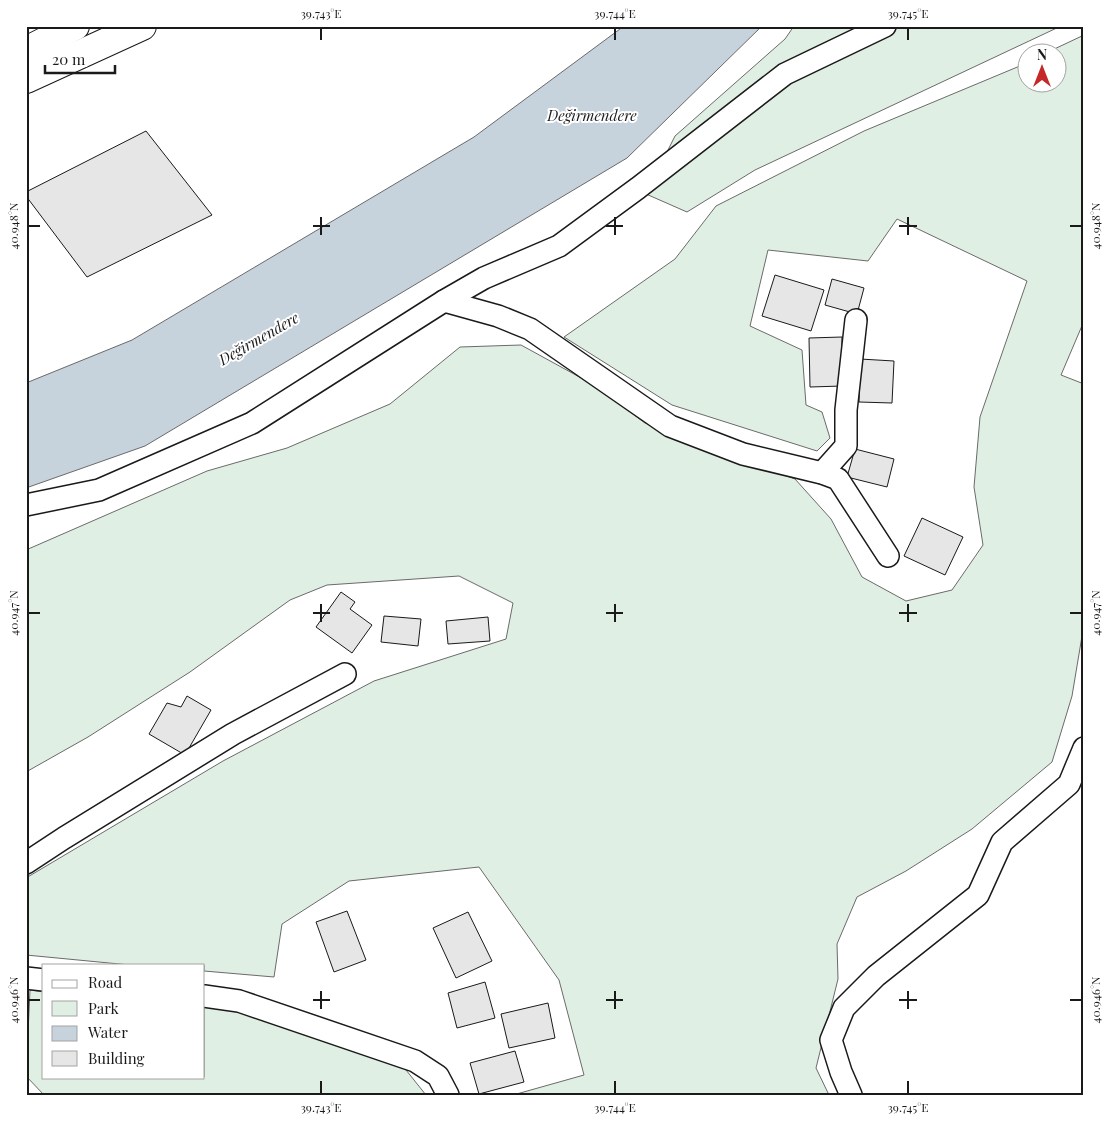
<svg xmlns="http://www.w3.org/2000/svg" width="1110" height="1121" font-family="'Playfair Display',serif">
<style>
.green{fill:#e0efe3;stroke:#6a6a6a}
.water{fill:#c6d2dc;stroke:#6a6a6a}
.building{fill:#e6e6e6;stroke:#1a1a1a}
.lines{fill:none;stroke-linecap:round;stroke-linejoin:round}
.minor-casing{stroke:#1a1a1a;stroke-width:24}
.trunk-casing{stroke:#1a1a1a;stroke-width:30}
.minor{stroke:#fff;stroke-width:21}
.trunk{stroke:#fff;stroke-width:28}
.ticks{fill:none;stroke:#1a1a1a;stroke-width:2}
.labels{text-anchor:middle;stroke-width:4;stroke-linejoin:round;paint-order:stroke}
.water-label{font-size:15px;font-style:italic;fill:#1a1a1a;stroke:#fff}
.neatline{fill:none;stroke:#1a1a1a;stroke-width:2}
.ticks-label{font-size:12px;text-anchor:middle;fill:#1a1a1a}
</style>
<rect width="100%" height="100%" fill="#fff"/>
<g class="green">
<polygon points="794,26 1061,26 755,170 687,212 646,194 675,136 785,39"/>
<polygon points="1084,35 1084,321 1061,375 1084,384 1084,624 1072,696 1052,762 972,829 906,871 857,897 837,944 838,979 816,1068 829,1095 513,1095 584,1075 559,980 479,867 349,881 282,924 274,977 204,971 204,965 130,965 26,955 26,878 223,761 374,681 506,639 513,603 459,576 327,585 290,600 190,672 88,737 26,772 26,550 207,471 287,448 390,404 460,347 521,345 594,385 645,423 795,479 831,519 862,577 906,601 952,590 983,545 974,487 980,417 1027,281 897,219 868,261 768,250 750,326 802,350 806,405 822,412 830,438 817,451 672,405 564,337 675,259 716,206 864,131 1027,63 1028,82 1058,82 1058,52 1048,52"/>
<polygon points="30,990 44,992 44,1077 204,1077 204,1005 221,1006 402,1065 426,1095 44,1095 26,1076"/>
</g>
<polygon class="water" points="624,26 762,26 627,158 145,446 26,488 26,383 132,340 474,137"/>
<g class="building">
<polygon points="146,131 212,215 87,277 26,196 26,192"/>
<polygon points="775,275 824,290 811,331 762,316"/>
<polygon points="832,279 864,288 857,314 825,305"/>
<polygon points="842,337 842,386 810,387 809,338"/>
<polygon points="860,359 894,361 892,403 859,402"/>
<polygon points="855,449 894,459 887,487 847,477"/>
<polygon points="922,518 963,537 945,575 904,556"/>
<polygon points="341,592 355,602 350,609 372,625 352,653 316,627"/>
<polygon points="384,616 421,619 418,646 381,642"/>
<polygon points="488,617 490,641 448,644 446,621"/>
<polygon points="187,696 211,710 185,755 149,734 167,703 181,707"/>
<polygon points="347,911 366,960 334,972 316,922"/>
<polygon points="468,912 492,961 456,978 433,928"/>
<polygon points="485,982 495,1018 457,1028 448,993"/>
<polygon points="548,1003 555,1038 509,1048 501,1014"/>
<polygon points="515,1051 524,1082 479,1094 470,1063"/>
</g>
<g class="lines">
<g class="minor-casing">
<g id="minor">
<polyline points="444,301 484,278 559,246 638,188 785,74 885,26"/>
<polyline points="822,473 846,446 846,410 856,320"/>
<polyline points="26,505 99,490 252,423 444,301 498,316 530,329 670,426 743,454 822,473 838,479 888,556"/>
<polyline points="26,863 64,838 233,734 345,674"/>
<polyline points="26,978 44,980"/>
<polyline points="204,996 239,1001 415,1061 438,1076 448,1095"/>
<polyline points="851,1095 841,1072 831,1040 844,1008 876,976 978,895 1002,842 1069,784 1084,748"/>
</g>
</g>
<g class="trunk-casing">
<g id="trunk">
<polyline points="26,51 75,26"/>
<polyline points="26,79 142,26"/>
</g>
</g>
<use href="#minor" class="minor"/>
<use href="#trunk" class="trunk"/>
</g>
<path class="ticks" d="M321,28V40M615,28V40M908,28V40M321,217V235M615,217V235M908,217V235M28,226H40M313,226H330M606,226H623M899,226H917M1070,226H1082M321,604V622M615,604V622M908,604V622M28,613H40M313,613H330M606,613H623M899,613H917M1070,613H1082M321,991V1009M615,991V1009M908,991V1009M28,1000H40M313,1000H330M606,1000H623M899,1000H917M1070,1000H1082M321,1081V1094M615,1081V1094M908,1081V1094"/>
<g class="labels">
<g class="water-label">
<text x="592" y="121">Değirmendere</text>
<text transform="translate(259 339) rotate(-30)" y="5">Değirmendere</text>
</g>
</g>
<rect width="1110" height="1121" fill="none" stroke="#ffffff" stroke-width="55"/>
<rect x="42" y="964" width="162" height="115" fill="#ffffff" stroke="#a3a3a3"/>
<rect x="52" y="980" width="25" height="8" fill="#ffffff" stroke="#a3a3a3"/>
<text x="88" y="988" font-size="15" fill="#1a1a1a">Road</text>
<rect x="52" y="1001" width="25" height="15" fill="#e0efe3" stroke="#a3a3a3"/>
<text x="88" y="1014" font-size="15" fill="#1a1a1a">Park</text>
<rect x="52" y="1026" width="25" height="15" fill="#c6d2dc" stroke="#a3a3a3"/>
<text x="88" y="1038" font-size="15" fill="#1a1a1a">Water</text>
<rect x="52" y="1051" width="25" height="15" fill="#e6e6e6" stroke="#a3a3a3"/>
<text x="88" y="1064" font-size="15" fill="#1a1a1a">Building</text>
<g transform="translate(1042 68)"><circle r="24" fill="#ffffff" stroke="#a3a3a3"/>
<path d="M0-4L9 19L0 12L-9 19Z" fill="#c62828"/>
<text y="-8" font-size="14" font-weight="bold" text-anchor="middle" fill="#1a1a1a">N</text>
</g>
<path d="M45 65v8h70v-8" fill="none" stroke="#1a1a1a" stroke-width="2.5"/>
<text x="52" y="65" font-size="15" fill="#1a1a1a" stroke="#ffffff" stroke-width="4" paint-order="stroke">20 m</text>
<rect x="28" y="28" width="1054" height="1066" class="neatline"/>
<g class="ticks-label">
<text x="321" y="18">39.743°E</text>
<text x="615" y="18">39.744°E</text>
<text x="908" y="18">39.745°E</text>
<text transform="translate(14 226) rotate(-90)" y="4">40.948°N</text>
<text transform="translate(1096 226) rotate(-90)" y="4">40.948°N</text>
<text transform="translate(14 613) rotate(-90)" y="4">40.947°N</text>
<text transform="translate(1096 613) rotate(-90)" y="4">40.947°N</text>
<text transform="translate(14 1000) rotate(-90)" y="4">40.946°N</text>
<text transform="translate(1096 1000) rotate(-90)" y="4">40.946°N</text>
<text x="321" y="1112">39.743°E</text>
<text x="615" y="1112">39.744°E</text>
<text x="908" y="1112">39.745°E</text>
</g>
</svg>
